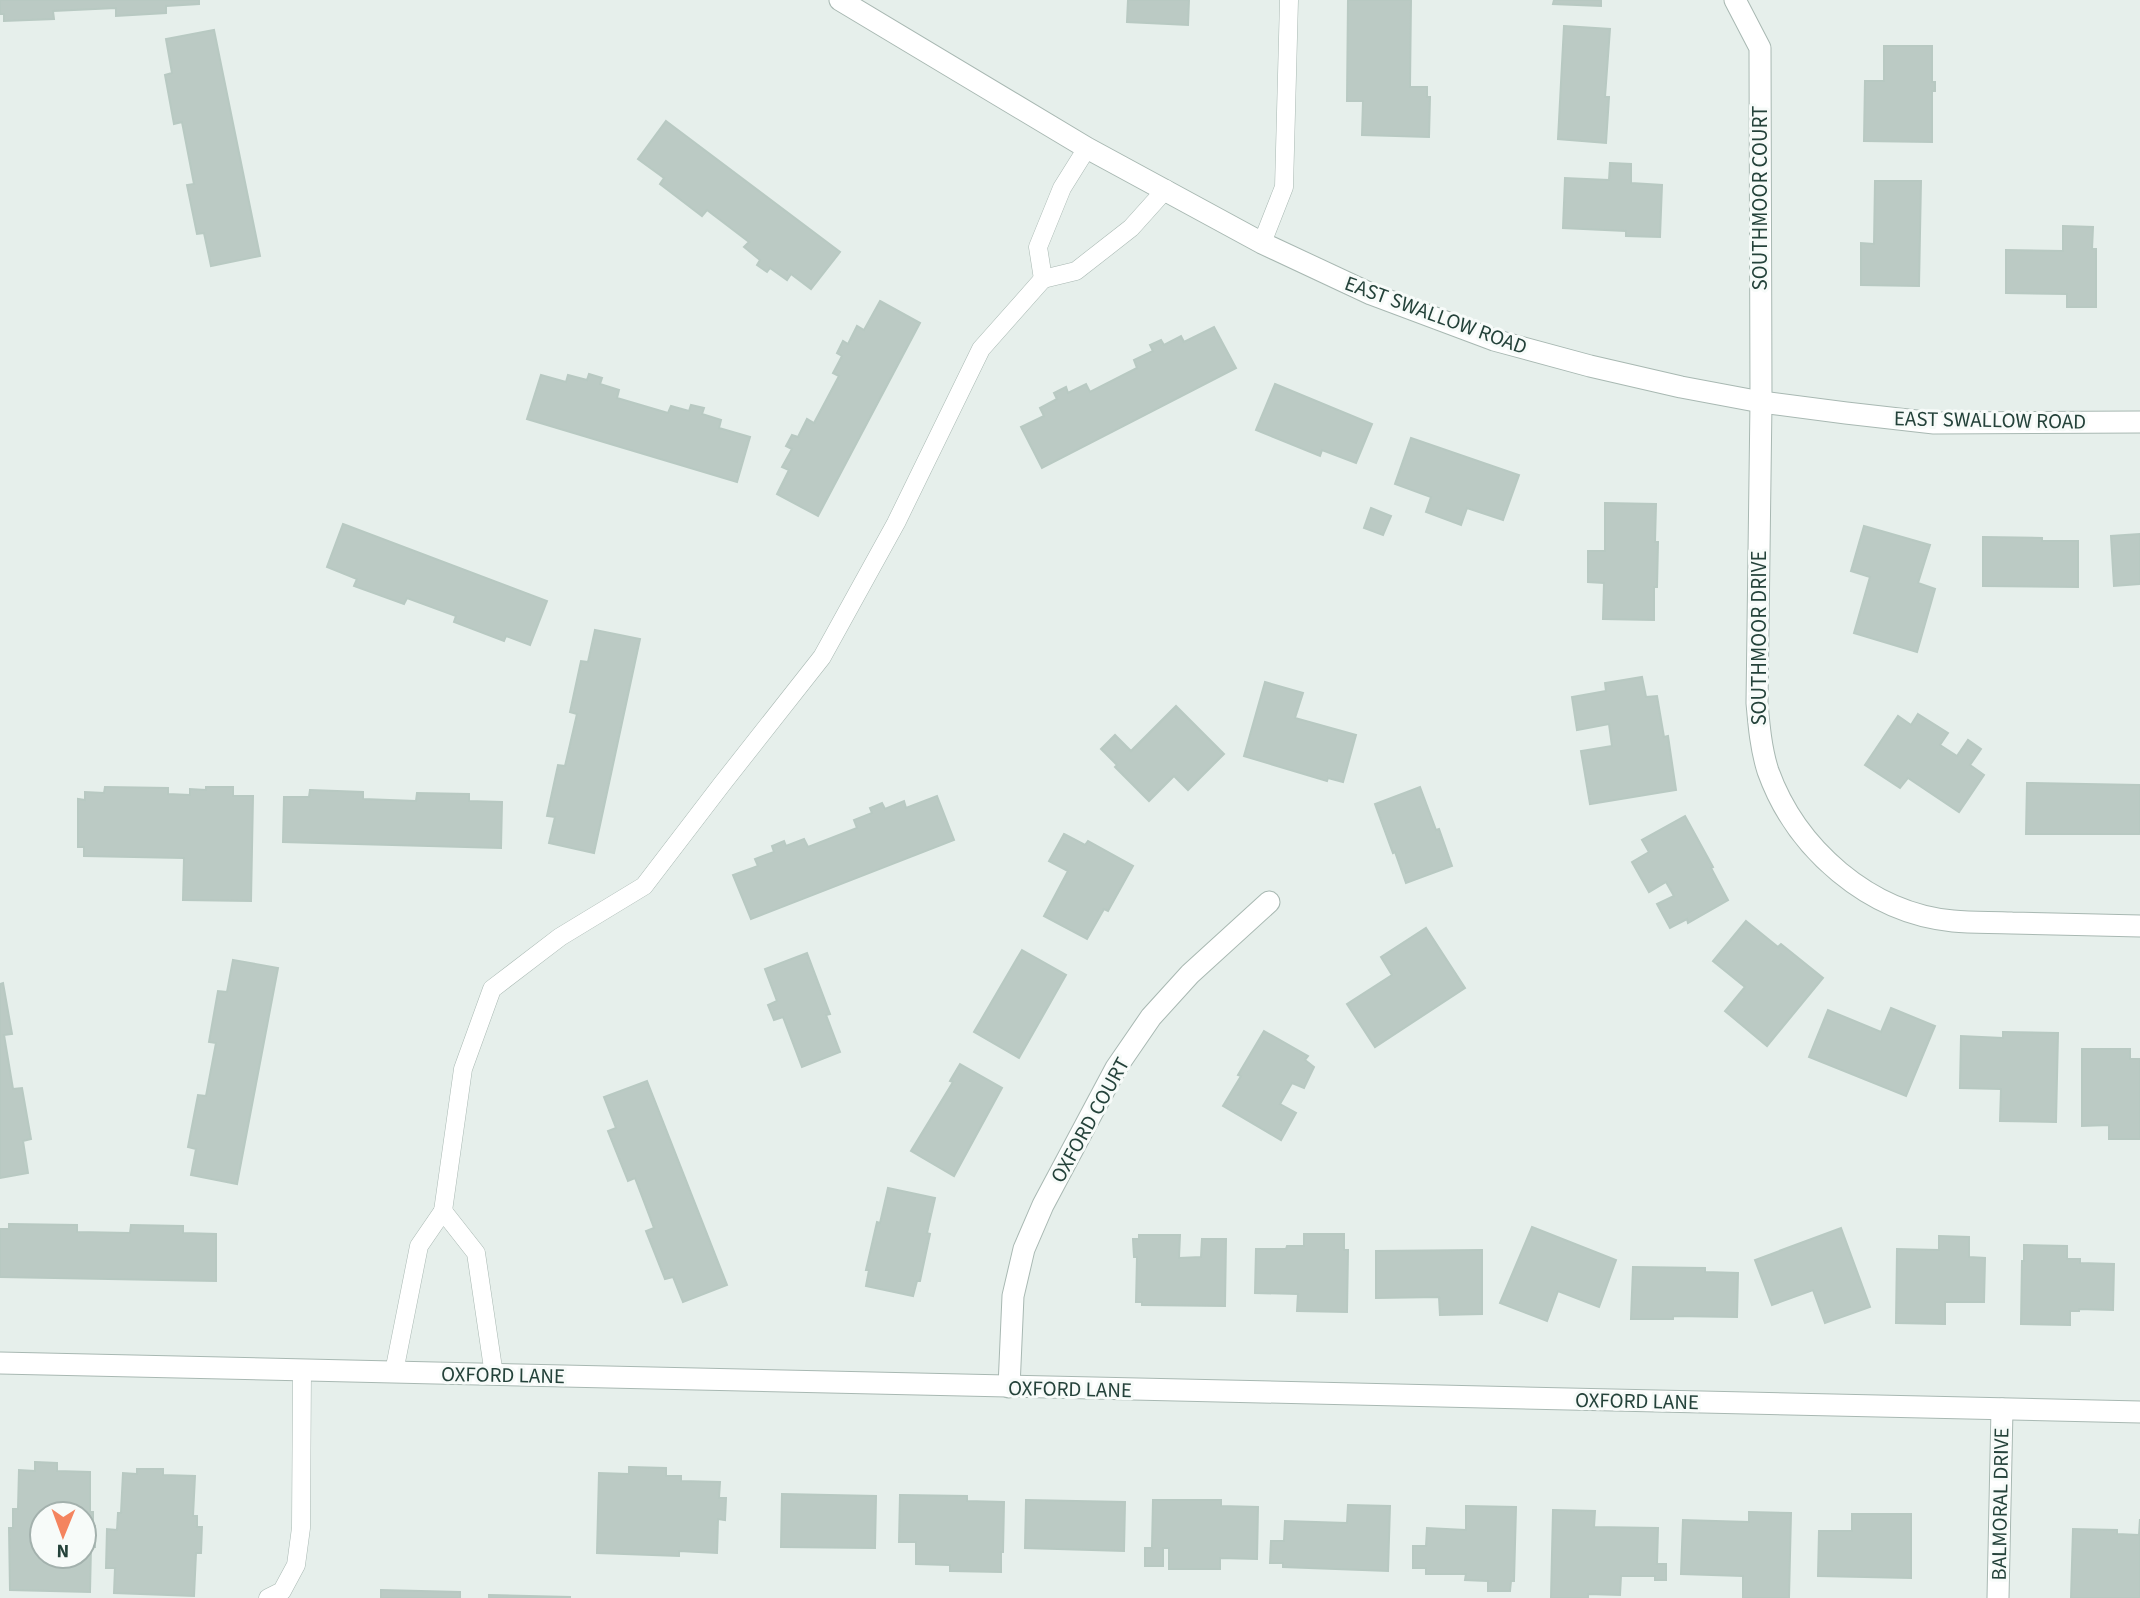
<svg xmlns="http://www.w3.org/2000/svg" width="2140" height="1598" font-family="'Source Sans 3',sans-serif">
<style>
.building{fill:#bbcac4;stroke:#b8c9c2;stroke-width:2;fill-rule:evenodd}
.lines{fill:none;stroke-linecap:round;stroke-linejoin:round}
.lane-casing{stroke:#a8b8b2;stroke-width:19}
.street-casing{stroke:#a8b8b2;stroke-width:23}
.lane{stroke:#fff;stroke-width:18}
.street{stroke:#fff;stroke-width:21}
.labels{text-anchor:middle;stroke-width:6;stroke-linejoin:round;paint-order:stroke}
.street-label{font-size:21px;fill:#24423a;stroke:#f7fbf9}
</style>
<rect width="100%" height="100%" fill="#e6efeb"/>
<g class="building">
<polygon points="0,0 199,0 199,4 166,6 166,13 116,16 116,8 53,11 54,19 4,21 4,14 0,14"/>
<polygon points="1128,0 1189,0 1188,25 1127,22"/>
<polygon points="1348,0 1411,0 1410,87 1427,87 1427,97 1430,97 1429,137 1362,135 1363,101 1347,101"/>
<polygon points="1554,0 1601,0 1601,6 1553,4"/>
<polygon points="1564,26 1610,29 1605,97 1609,97 1606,143 1558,139"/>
<polygon points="214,30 260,256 211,266 204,233 197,234 187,185 194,184 182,122 174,124 165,75 172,73 166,39"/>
<polygon points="1884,46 1932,46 1932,82 1935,82 1935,91 1932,91 1932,142 1864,141 1865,81 1884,81"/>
<polygon points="666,121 840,252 811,289 791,274 787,280 770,268 767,272 757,265 760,260 744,247 749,242 707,210 702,216 660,184 664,178 638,159"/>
<polygon points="1610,163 1631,164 1631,183 1662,185 1660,237 1626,236 1626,231 1563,228 1565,178 1609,180"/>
<polygon points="1875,181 1921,181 1919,286 1861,285 1861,243 1874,244"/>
<polygon points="2063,226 2093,227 2092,249 2096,249 2096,307 2067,307 2067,294 2006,293 2006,250 2063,251"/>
<polygon points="880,301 920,323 818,516 777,494 789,470 782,467 792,449 786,446 792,435 798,437 807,419 814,423 839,376 833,373 842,356 837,353 843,341 848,344 857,326 864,330"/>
<polygon points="1214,327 1236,368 1042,468 1021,427 1044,416 1040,408 1057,399 1054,393 1066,387 1068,393 1086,384 1090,392 1137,368 1134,360 1153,351 1150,345 1161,340 1164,345 1181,336 1184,342"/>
<polygon points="589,374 602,378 600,384 619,390 617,398 668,413 671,406 689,411 691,405 704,408 702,414 721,420 719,428 750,437 737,482 527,419 541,375 566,382 568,375 587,380"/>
<polygon points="1275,384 1372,424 1356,463 1322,450 1320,456 1256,430"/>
<polygon points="1411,438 1519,475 1503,520 1467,508 1461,525 1426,512 1431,497 1395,484"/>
<polygon points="1605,503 1656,504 1655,542 1658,542 1657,587 1654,587 1654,620 1603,619 1604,583 1588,582 1588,551 1605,551"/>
<polygon points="1371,508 1391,516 1383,535 1364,528"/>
<polygon points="343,524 547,601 530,645 506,636 504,641 454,622 456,616 407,598 404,604 354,586 357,579 327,567"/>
<polygon points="1864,526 1930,545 1918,583 1935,589 1917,652 1854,633 1870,577 1851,571"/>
<polygon points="2140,534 2140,584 2114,586 2111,536"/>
<polygon points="1983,537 2042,538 2042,541 2078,541 2078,587 1983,586"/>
<polygon points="595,630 640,639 594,853 549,843 555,817 547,816 558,765 565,766 577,714 570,712 581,661 588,662"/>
<polygon points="1642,677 1646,697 1657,696 1664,737 1668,736 1676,790 1590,804 1581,751 1612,746 1609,724 1577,730 1572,697 1606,691 1605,683"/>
<polygon points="1265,682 1303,693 1295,718 1356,735 1343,782 1328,778 1327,781 1244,756"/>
<polygon points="1176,706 1224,754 1188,790 1174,776 1149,801 1115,767 1117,765 1101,749 1115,735 1131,751"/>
<polygon points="1918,714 1948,733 1940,745 1957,756 1968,740 1981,749 1970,765 1984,775 1959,812 1908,778 1900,788 1865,765 1898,716 1911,725"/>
<polygon points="2027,783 2140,785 2140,834 2026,834"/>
<polygon points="105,787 168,788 168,794 190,795 190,789 206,790 206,787 233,787 233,796 253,796 251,901 183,900 184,858 84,856 84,847 78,847 78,799 85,800 85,792 104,793"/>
<polygon points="1420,787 1436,830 1439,829 1452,866 1406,883 1395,852 1393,853 1375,804"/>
<polygon points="310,790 363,792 363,799 416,801 417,793 469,794 469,801 502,802 501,848 283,842 284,797 309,797"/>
<polygon points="937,796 954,840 751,919 733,875 758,866 755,859 774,852 772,846 784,841 786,846 804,839 808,847 857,828 854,820 872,813 870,808 882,803 885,809 904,801 906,808"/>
<polygon points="1685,816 1713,867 1711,868 1728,900 1688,923 1687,919 1670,928 1657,904 1674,896 1666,882 1649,892 1632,862 1649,852 1642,840"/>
<polygon points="1064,834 1085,845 1088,841 1133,866 1108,911 1104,909 1087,939 1044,916 1068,871 1049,861"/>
<polygon points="1746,921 1778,947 1781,944 1823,978 1767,1046 1725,1011 1745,987 1713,961"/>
<polygon points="1426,928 1465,988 1375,1047 1347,1004 1392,975 1381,957"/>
<polygon points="1022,950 1066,975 1019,1058 974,1032"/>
<polygon points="807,953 830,1014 826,1015 840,1052 802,1067 783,1017 774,1020 768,1005 777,1001 765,969"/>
<polygon points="233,960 278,968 237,1184 191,1175 196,1149 188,1147 198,1095 206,1096 216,1043 209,1042 218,991 227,992"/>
<polygon points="3,983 12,1034 4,1035 13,1089 22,1088 31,1139 23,1141 28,1173 0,1178 0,984"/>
<polygon points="1891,1008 1935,1026 1906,1096 1809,1057 1828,1010 1881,1032"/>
<polygon points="1264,1031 1308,1056 1305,1060 1314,1067 1304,1088 1292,1083 1280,1104 1296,1113 1281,1140 1223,1106 1241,1076 1238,1075"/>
<polygon points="2003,1032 2058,1033 2056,1122 2000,1121 2001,1089 1960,1088 1961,1036 2003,1038"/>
<polygon points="2082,1049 2130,1049 2130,1059 2140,1059 2140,1139 2109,1139 2109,1125 2082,1126"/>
<polygon points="960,1064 1002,1088 954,1176 911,1151 953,1082 950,1081"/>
<polygon points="647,1081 727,1285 683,1302 673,1277 665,1279 646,1231 654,1228 635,1178 628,1181 608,1131 616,1128 604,1097"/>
<polygon points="888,1188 935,1198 927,1233 930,1234 920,1281 917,1281 913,1296 866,1286 869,1270 866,1270 877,1222 880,1223"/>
<polygon points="9,1224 77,1225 77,1232 130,1233 131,1225 183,1226 183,1233 216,1234 216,1281 0,1277 0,1229 9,1229"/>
<polygon points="1532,1227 1616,1260 1599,1307 1558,1291 1547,1321 1500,1303"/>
<polygon points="1841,1228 1870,1307 1825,1323 1813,1290 1772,1305 1755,1260"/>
<polygon points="1304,1234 1344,1234 1344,1250 1348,1250 1347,1312 1297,1311 1298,1294 1255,1293 1256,1249 1286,1249 1287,1246 1304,1246"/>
<polygon points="1139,1235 1180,1235 1179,1258 1201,1257 1202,1239 1226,1239 1225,1306 1142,1305 1142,1302 1136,1302 1137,1257 1134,1257 1133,1239 1139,1239"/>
<polygon points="1939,1236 1969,1237 1969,1257 1985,1258 1984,1302 1945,1302 1945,1324 1896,1323 1897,1249 1939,1250"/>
<polygon points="2024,1245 2067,1246 2067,1259 2080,1259 2080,1263 2114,1264 2113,1310 2079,1309 2079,1311 2070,1311 2070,1325 2021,1324 2022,1261 2024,1261"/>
<polygon points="1482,1250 1482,1314 1440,1315 1439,1297 1376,1298 1376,1251"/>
<polygon points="1633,1267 1705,1268 1705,1272 1738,1273 1737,1317 1673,1316 1673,1319 1631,1319"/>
<path d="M35,1462L57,1463V1471L90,1472V1512H93V1526H95V1547H91L90,1592L10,1590L9,1528H13V1509H18L19,1470L35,1471ZM42,1514H84V1556H42Z"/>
<polygon points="629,1467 666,1468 666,1476 681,1476 681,1481 720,1482 719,1498 726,1498 725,1520 718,1519 717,1553 679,1551 679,1556 597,1553 599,1473 629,1474"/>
<polygon points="137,1469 163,1469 163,1475 195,1476 193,1516 197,1516 197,1527 202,1527 201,1553 196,1553 194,1596 114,1593 115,1568 106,1568 107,1529 117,1530 118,1513 121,1513 123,1473 137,1474"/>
<polygon points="782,1494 876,1496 875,1548 781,1547"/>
<polygon points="900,1495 967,1496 967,1501 1004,1502 1003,1552 1001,1552 1001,1572 950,1571 950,1565 916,1564 916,1542 899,1542"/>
<polygon points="1026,1500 1125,1502 1124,1551 1025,1548"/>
<polygon points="1153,1500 1221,1500 1221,1506 1258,1507 1257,1559 1220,1558 1220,1569 1169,1569 1169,1548 1163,1548 1163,1566 1145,1566 1145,1548 1152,1548"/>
<polygon points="1348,1505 1390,1506 1388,1571 1283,1567 1283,1563 1270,1563 1271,1541 1284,1541 1285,1521 1347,1523"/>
<polygon points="1466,1506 1516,1507 1514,1581 1511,1581 1510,1591 1488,1591 1488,1581 1465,1580 1466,1574 1426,1574 1426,1568 1413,1568 1413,1546 1426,1546 1427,1528 1466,1530"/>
<polygon points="1553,1510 1595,1511 1594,1527 1658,1528 1657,1564 1666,1564 1666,1580 1655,1580 1655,1576 1621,1576 1620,1595 1588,1594 1588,1598 1551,1598"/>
<polygon points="1749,1512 1791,1513 1789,1598 1743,1598 1743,1576 1681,1574 1683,1520 1749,1522"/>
<polygon points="1852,1514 1911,1514 1911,1578 1818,1576 1819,1531 1852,1531"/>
<polygon points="2140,1519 2140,1598 2071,1598 2073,1529 2117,1530 2117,1534 2139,1535"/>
<polygon points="381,1590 460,1592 460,1598 381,1598"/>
<polygon points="489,1595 570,1597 570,1598 489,1598"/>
</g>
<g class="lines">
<g class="lane-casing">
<g id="lane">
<polyline points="1087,148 1062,188 1038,247 1043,279 1076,271 1131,228 1166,189"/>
<polyline points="1262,243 1284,187 1289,0"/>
<polyline points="443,1211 463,1069 492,989 560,937 644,886 722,784 822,657 896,523 981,349 1043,279"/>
<polyline points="394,1372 419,1246 443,1211 476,1253 494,1375"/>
<polyline points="268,1598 282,1591 296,1565 301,1528 302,1370"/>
</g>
</g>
<g class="street-casing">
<g id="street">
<polyline points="840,0 1087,148 1262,243 1371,294 1494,340 1590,366 1681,387 1761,402 1846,413 1934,423 2140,422"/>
<path d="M1735,0L1760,48L1761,402L1757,703C1759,726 1761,749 1768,771C1796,849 1869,913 1953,921C1973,923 1992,922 2012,923C2055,924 2097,925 2140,926"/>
<polyline points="0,1363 2140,1412"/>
<polyline points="1009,1387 1013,1296 1024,1249 1043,1205 1116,1068 1151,1017 1190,974 1269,902"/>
<polyline points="1998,1598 2002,1409"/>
</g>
</g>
<use href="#lane" class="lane"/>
<use href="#street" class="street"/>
</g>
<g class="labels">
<g class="street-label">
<text transform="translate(1760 198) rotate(-90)" y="7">SOUTHMOOR COURT</text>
<text transform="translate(1436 315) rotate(20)" y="7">EAST SWALLOW ROAD</text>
<text transform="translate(1990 420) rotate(1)" y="7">EAST SWALLOW ROAD</text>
<text transform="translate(1759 638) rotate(-90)" y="7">SOUTHMOOR DRIVE</text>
<text transform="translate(1090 1120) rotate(-61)" y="7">OXFORD COURT</text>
<text transform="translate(503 1375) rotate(1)" y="7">OXFORD LANE</text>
<text transform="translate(1070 1389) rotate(1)" y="7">OXFORD LANE</text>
<text transform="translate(1637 1401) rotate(1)" y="7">OXFORD LANE</text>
<text transform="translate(2000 1504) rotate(-89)" y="7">BALMORAL DRIVE</text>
</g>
</g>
<g transform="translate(63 1535) rotate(181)"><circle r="33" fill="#f7fbf9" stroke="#a3b1ad" stroke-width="2"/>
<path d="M0-5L12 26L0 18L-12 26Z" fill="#f4845f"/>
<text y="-10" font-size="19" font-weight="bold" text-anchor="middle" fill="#24423a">N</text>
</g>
</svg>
